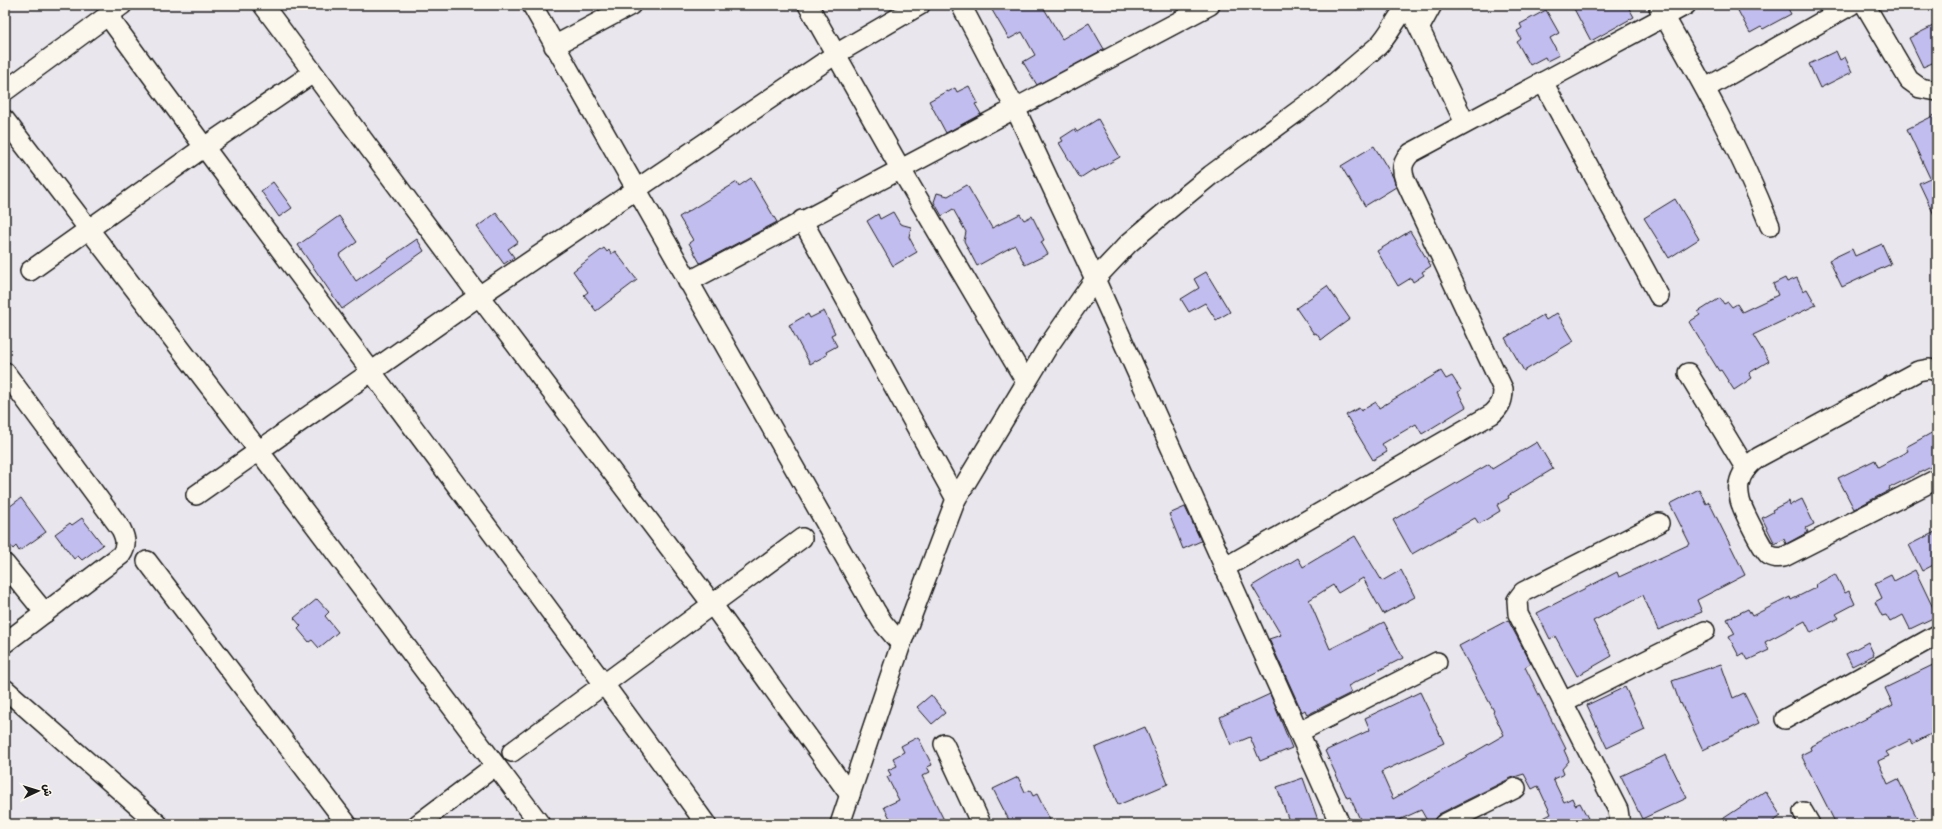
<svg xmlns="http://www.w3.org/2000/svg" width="1942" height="829" font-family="'Architects Daughter','Playpen Sans Arabic',sans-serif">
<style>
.building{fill:#c2bdef;stroke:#1c1c1c}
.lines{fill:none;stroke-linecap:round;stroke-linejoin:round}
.minor-casing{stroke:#1c1c1c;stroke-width:22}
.minor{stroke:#fbf7ec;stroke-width:19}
</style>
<rect width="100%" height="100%" fill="#eae6ed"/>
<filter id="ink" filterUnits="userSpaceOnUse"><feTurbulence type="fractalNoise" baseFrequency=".025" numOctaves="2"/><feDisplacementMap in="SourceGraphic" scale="8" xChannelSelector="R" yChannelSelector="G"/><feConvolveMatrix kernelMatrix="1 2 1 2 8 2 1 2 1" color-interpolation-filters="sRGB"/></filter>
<g filter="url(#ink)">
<g class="building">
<polygon points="989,5 1042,5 1062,39 1089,23 1104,49 1037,85 1023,62 1035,55 1022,32 1009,39"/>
<polygon points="1572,5 1627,5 1634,17 1591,41"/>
<polygon points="1735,5 1786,5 1791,14 1763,29 1761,27 1750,33"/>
<polygon points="1546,10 1559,33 1550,38 1559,55 1547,61 1545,57 1530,65 1517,42 1521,39 1517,31 1522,28 1520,24"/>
<polygon points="1937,24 1937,61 1923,67 1909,38"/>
<polygon points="1836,51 1840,60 1845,57 1852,72 1820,88 1809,64"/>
<polygon points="969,86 978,103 975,104 981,114 946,133 929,101 947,91 948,92 955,88 957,92"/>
<polygon points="1937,114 1937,221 1919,183 1930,178 1907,129"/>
<polygon points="1098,119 1120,157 1095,171 1094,169 1080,178 1059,143 1063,141 1061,138 1075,129 1077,132"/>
<polygon points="1374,146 1393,177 1396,187 1365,206 1341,166"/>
<polygon points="751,178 777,222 700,263 689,243 693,240 679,217 737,182 739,186"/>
<polygon points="273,182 292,208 279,217 261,191"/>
<polygon points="967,185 992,228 1020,214 1024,220 1032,216 1044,240 1041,242 1048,254 1025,265 1015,245 977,266 964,241 966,232 953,209 942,216 934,202 937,193 948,196"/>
<polygon points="1675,199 1699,239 1669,258 1644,218"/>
<polygon points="893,212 900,224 911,227 909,237 917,252 893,266 867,221 878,214 880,219"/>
<polygon points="496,213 518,242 508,249 514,257 504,264 477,227"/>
<polygon points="339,216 357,242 339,255 356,281 417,239 424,251 342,309 298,245"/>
<polygon points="1410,231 1431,266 1422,272 1424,275 1413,282 1411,278 1398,286 1377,251"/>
<polygon points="1882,244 1891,264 1842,287 1829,260 1852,249 1855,256"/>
<polygon points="604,248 607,252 609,250 611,254 615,251 637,280 596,311 584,295 588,292 573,271"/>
<polygon points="1206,272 1230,312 1216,320 1205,303 1189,312 1181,299 1199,288 1194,279"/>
<polygon points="1785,278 1787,282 1797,278 1803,291 1807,289 1816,305 1753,335 1769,361 1749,373 1752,378 1734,390 1721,370 1719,371 1689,322 1700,315 1698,312 1720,298 1724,304 1728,302 1732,307 1737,304 1742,312 1778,295 1773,284"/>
<polygon points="1327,286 1350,319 1321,340 1316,333 1314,334 1296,308"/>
<polygon points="824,311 835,333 831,335 837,346 826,352 827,355 810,364 789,325 808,314 810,318"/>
<polygon points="1557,313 1574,341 1524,371 1505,338 1543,315 1546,320"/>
<polygon points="1441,371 1446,379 1452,376 1461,390 1458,392 1466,407 1422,434 1416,424 1382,444 1387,452 1373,460 1346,415 1359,408 1361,411 1376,402 1379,408"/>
<polygon points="1937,430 1937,464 1889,488 1890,490 1854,509 1838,478 1875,460 1878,467 1908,451 1906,447"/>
<polygon points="1537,442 1553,469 1508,496 1509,498 1497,505 1500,511 1479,524 1475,518 1412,554 1393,520 1489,464 1492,469"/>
<polygon points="1699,489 1706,504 1709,502 1745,575 1697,600 1702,612 1658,630 1643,595 1593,621 1612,656 1577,676 1555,636 1550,639 1537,613 1617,572 1619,577 1690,544 1670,504"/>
<polygon points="21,498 46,532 19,551 16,546 13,549 5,539 5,510"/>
<polygon points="1802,499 1814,524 1806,528 1808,532 1786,544 1784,539 1775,544 1762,518 1773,512 1772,510 1789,501 1790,505"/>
<polygon points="1185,507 1201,541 1183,549 1169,514"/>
<polygon points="82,518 103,545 82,560 78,556 74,559 55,534 70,523 72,525"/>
<polygon points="1937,531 1937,563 1922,571 1909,545"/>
<polygon points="1355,536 1382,581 1401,570 1415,597 1383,614 1363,578 1338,593 1333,585 1309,600 1330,649 1384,622 1403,658 1348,686 1351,693 1307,715 1305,710 1302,712 1269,639 1281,635 1252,586 1298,558 1303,567"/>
<polygon points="1915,570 1937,616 1910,629 1903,615 1890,622 1886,615 1882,616 1875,602 1882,598 1875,583 1891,575 1894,581"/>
<polygon points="1835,574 1845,593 1849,591 1855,604 1836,614 1839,618 1811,633 1805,621 1765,642 1769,650 1748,660 1744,653 1739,656 1729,637 1735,634 1727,619 1748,609 1752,616 1790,597 1791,600 1817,587 1815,585"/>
<polygon points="317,599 329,612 325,616 338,632 319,648 312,640 309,642 298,629 301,626 294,618"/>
<polygon points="1508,620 1531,663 1525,667 1566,749 1564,750 1569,761 1562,769 1564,774 1553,779 1564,802 1572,798 1575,805 1580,803 1591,824 1532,824 1551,814 1538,786 1532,789 1524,774 1511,778 1439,814 1435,818 1433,824 1429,824 1421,810 1390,824 1362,824 1350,797 1347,798 1325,751 1370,730 1365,718 1420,692 1444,743 1381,772 1393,799 1504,735 1493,712 1494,711 1459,646"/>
<polygon points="1868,642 1874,655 1852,666 1846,654"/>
<polygon points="1937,663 1937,726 1931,729 1933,733 1912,744 1910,740 1886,752 1889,756 1878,761 1888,784 1898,779 1920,824 1836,824 1801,755 1811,750 1810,747 1893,705 1885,688"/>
<polygon points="1721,664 1733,698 1744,693 1759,723 1703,750 1681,703 1680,704 1672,681"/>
<polygon points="1625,687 1645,730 1607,748 1587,705"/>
<polygon points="1270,694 1292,748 1260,761 1250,737 1231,745 1220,717"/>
<polygon points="931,695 945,713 932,724 917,707"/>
<polygon points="1145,727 1168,784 1118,805 1095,748"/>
<polygon points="918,737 932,765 927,767 930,772 922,776 946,824 893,824 884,807 899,800 887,777 891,775 888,770 897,766 893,758 904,752 901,746"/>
<polygon points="1666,755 1687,798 1642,819 1621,776"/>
<polygon points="1018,777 1025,792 1030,790 1033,796 1037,794 1052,824 1011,824 993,789"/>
<polygon points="1303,778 1318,820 1307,824 1290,824 1277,787"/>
<polygon points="1765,791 1781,816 1769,824 1715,824"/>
</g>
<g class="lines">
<g class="minor-casing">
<g id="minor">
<polyline points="263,5 479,296 712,604 850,795"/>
<polyline points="532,5 875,610 883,623 901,644"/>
<polyline points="808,5 900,168 1026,382"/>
<polyline points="961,5 1015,108 1095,279 1340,824"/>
<polyline points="1408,5 1465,123"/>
<polyline points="1865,5 1909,80 1920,88 1937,91"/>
<path d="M1659,7C1701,80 1739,147 1770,226"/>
<path d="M108,16C305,287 510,552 706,824"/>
<polyline points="1420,27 1432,5"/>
<polyline points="554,46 631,5"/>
<polyline points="1543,82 1659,296"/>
<polyline points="1706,88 1851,5"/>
<polyline points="5,91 122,5"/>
<polyline points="5,120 259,451 540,824"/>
<polyline points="802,220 956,499"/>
<polyline points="30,271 203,148 313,73"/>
<polyline points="688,282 1210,5"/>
<path d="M1937,371L1929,369L1918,371L1759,457C1749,464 1741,472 1739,484C1738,489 1739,495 1740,500C1742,509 1763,551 1769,555C1774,558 1779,558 1784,557L1937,479"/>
<path d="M5,372L121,529C126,539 127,546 121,555L5,643"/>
<polyline points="1688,373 1746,469"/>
<polyline points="196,495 479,296 836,54 920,5"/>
<polyline points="147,561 347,824"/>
<polyline points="5,564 45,613"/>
<path d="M1224,568L1492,414C1501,406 1503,400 1503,389L1405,180C1401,169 1402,162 1411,153L1686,5"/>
<polyline points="5,689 158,824"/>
<polyline points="1563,702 1705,631"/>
<polyline points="1785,719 1937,635"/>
<polyline points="1299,732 1437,662"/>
<polyline points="944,744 981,824"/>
<polyline points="512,752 802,538"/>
<polyline points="1803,812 1810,824"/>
<polyline points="418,824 495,766"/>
<path d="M840,824L901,644L956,499L1047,348L1095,279L1129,243L1162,215L1211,175L1324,92L1378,46C1390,34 1396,18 1408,5"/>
<polyline points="1444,824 1516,788"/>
<polyline points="1620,824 1618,810 1518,614 1517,600 1523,592 1659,523"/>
</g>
</g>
<use href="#minor" class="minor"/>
</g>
</g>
<rect width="1942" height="829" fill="none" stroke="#fbf7ec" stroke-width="20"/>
<rect x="10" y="10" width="1922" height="809" fill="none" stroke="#1c1c1c" stroke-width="1.5" filter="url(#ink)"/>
<g transform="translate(38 791) rotate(86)" stroke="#fbf7ec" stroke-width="3" paint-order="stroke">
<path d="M0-3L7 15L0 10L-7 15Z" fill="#1c1c1c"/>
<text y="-6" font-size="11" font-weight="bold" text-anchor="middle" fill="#1c1c1c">ش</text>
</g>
</svg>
